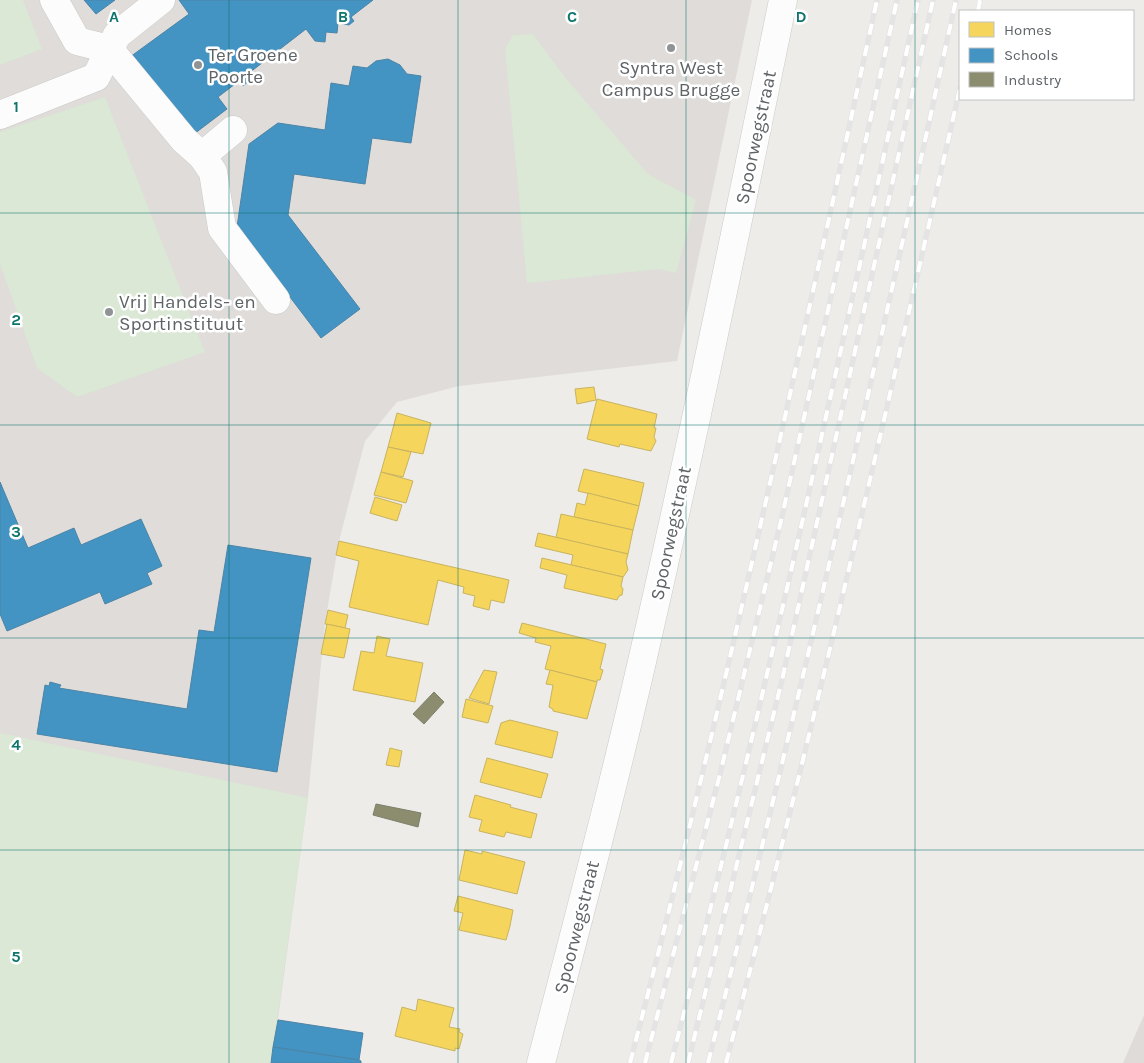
<svg xmlns="http://www.w3.org/2000/svg" width="1144" height="1063" font-family="Karla,sans-serif">
<style>
.industrial{fill:#dedbd9}
.education{fill:#dfdcd9}
.green{fill:#dae8d5}
.homes{fill:#f6d55c;stroke:#c8b35f}
.schools{fill:#4393c3;stroke:#4b85a7}
.industry{fill:#8c8c6e;stroke:#7e806c}
.lines{fill:none;stroke-linecap:round;stroke-linejoin:round}
.minor-casing{stroke:#cacac9;stroke-width:29}
.minor{stroke:#fcfcfc;stroke-width:28}
.rail-casing{stroke:#e3e4e3;stroke-width:5.5}
.rail{stroke:#fff;stroke-width:4;stroke-dasharray:11;stroke-linecap:butt}
.grid{fill:none;stroke:#0f766e;stroke-width:1;stroke-opacity:0.55}
.poi-dot{fill:#909394;stroke:#fff;stroke-width:2}
.labels{text-anchor:middle;stroke-width:5;stroke-linejoin:round;paint-order:stroke}
.poi-label{font-size:19px;fill:#5e6366;stroke:#fff;text-anchor:start}
.street-label{font-size:19px;fill:#5e6366;stroke:#fff}
.grid-label{font-size:16px;text-anchor:middle;font-weight:bold;fill:#0f766e;stroke:#fff;stroke-width:5;stroke-linejoin:round;paint-order:stroke}
</style>
<rect width="100%" height="100%" fill="#eeece9"/>
<polygon class="industrial" points="1144,1015 1144,1063 1123,1063"/>
<polygon class="education" points="0,0 752,0 677,361 459,386 397,402 365,441 339,541 325,623 308,798 278,1019 363,1033 359,1060 361,1063 0,1063"/>
<g class="green">
<polygon points="0,0 23,0 42,49 0,65"/>
<polygon points="533,34 563,75 648,174 696,200 676,273 659,269 527,283 505,49 513,35"/>
<polygon points="105,97 205,352 77,397 37,368 0,264 0,132"/>
<polygon points="0,733 308,798 271,1063 0,1063"/>
</g>
<g class="homes">
<polygon points="594,387 596,400 577,404 575,389"/>
<polygon points="597,399 657,414 654,428 656,428 654,437 656,441 651,451 620,444 619,447 587,439"/>
<polygon points="397,413 431,423 423,454 388,447"/>
<polygon points="388,447 411,452 403,477 381,472"/>
<polygon points="584,469 644,483 639,506 578,491"/>
<polygon points="381,472 413,481 406,503 374,495"/>
<polygon points="588,493 639,506 633,530 574,517 577,503 585,505"/>
<polygon points="375,497 402,505 397,521 370,513"/>
<polygon points="561,514 633,530 628,554 556,538"/>
<polygon points="538,533 628,554 626,562 628,570 623,577 571,565 573,555 535,546"/>
<polygon points="339,541 509,580 504,603 491,600 489,610 473,606 475,596 463,593 464,587 438,580 428,625 349,607 359,561 336,555"/>
<polygon points="542,558 623,577 621,586 623,589 622,595 619,596 617,600 564,588 567,575 540,568"/>
<polygon points="328,610 348,615 345,628 325,624"/>
<polygon points="522,623 606,644 600,669 603,670 600,680 597,680 597,682 545,669 551,646 535,642 536,638 519,633"/>
<polygon points="327,624 350,629 344,658 321,654"/>
<polygon points="377,636 390,639 386,656 423,663 415,702 353,690 361,651 374,653"/>
<polygon points="484,670 497,672 489,704 469,698"/>
<polygon points="550,670 597,682 587,719 553,711 553,709 549,707 553,685 546,684"/>
<polygon points="466,699 493,706 488,723 462,717"/>
<polygon points="510,720 558,732 552,758 495,744 501,723"/>
<polygon points="390,748 402,751 399,767 386,765"/>
<polygon points="487,758 548,774 541,798 480,782"/>
<polygon points="475,795 511,805 510,807 537,814 531,838 506,832 504,837 479,831 482,820 469,817"/>
<polygon points="465,850 482,854 482,851 525,862 517,894 459,880"/>
<polygon points="458,896 513,910 510,926 506,940 459,930 463,913 454,911"/>
<polygon points="418,999 454,1008 449,1027 460,1029 459,1032 463,1034 459,1049 455,1048 455,1051 395,1036 402,1007 416,1011"/>
</g>
<g class="schools">
<polygon points="84,0 115,0 96,14"/>
<polygon points="179,0 373,0 351,17 354,21 349,25 338,23 337,33 326,32 325,42 315,41 306,29 249,73 252,78 243,86 239,81 218,97 227,109 190,137 130,57 189,14"/>
<polygon points="388,59 400,65 407,74 421,76 411,143 372,138 365,184 294,174 288,215 360,309 321,338 237,227 249,144 278,123 325,130 331,83 349,86 353,66 367,68 376,61"/>
<polygon points="0,482 28,548 74,528 81,545 141,519 162,566 147,573 152,584 105,604 100,592 7,631 0,614"/>
<polygon points="228,545 311,558 277,772 37,734 45,685 49,686 50,682 61,685 59,688 187,709 199,630 214,632"/>
<polygon points="278,1020 363,1033 359,1060 273,1047"/>
<polygon points="273,1047 359,1060 361,1061 361,1063 271,1063"/>
</g>
<g class="industry">
<polygon points="434,692 444,702 424,724 413,714"/>
<polygon points="376,804 421,813 418,827 373,815"/>
</g>
<g class="lines">
<g class="minor-casing">
<g id="minor">
<polyline points="54,0 77,41 109,49 184,140 202,156 213,172 222,228 276,300"/>
<polyline points="0,115 96,77 117,35 161,0"/>
<polyline points="202,156 233,130"/>
<path d="M541,1063C579,916 618,770 651,622C698,415 741,208 783,0"/>
</g>
</g>
<use href="#minor" class="minor"/>
<g class="rail-casing">
<g id="rail">
<polyline points="978,11 980,0"/>
<path d="M630,1063C722,711 799,355 877,0"/>
<polyline points="645,1063 720,774 781,521 897,0"/>
<path d="M671,1063C763,711 840,355 918,0"/>
<polyline points="688,1063 782,680 933,0"/>
<path d="M708,1063C798,710 878,355 956,0"/>
<path d="M726,1063C811,740 886,414 960,88"/>
</g>
</g>
<use href="#rail" class="rail"/>
</g>
<path class="grid" d="M229,0V1063M458,0V1063M686,0V1063M915,0V1063M0,213H1144M0,425H1144M0,638H1144M0,850H1144"/>
<g class="poi-dot">
<circle cx="671" cy="48" r="5"/>
<circle cx="198" cy="65" r="5"/>
<circle cx="109" cy="312" r="5"/>
</g>
<g class="labels">
<g class="poi-label">
<text x="208" y="61">Ter Groene<tspan x="208" dy="22">Poorte</tspan></text>
<text x="671" y="74" text-anchor="middle">Syntra West<tspan x="671" dy="22">Campus Brugge</tspan></text>
<text x="119" y="308">Vrij Handels- en<tspan x="119" dy="22">Sportinstituut</tspan></text>
</g>
<g class="street-label">
<text transform="translate(755 137) rotate(-78)" y="7">Spoorwegstraat</text>
<text transform="translate(670 533) rotate(-78)" y="7">Spoorwegstraat</text>
<text transform="translate(576 927) rotate(-76)" y="7">Spoorwegstraat</text>
</g>
</g>
<g class="grid-label">
<text x="114" y="22">A</text>
<text x="343" y="22">B</text>
<text x="572" y="22">C</text>
<text x="801" y="22">D</text>
<text x="16" y="112">1</text>
<text x="16" y="325">2</text>
<text x="16" y="537">3</text>
<text x="16" y="750">4</text>
<text x="16" y="962">5</text>
</g>
<rect x="959" y="10" width="175" height="90" fill="#ffffff" stroke="#bfc1c2"/>
<rect x="969" y="22" width="25" height="15" fill="#f6d55c" stroke="#bfc1c2"/>
<text x="1004" y="35" font-size="15" fill="#5e6366">Homes</text>
<rect x="969" y="48" width="25" height="15" fill="#4393c3" stroke="#bfc1c2"/>
<text x="1004" y="60" font-size="15" fill="#5e6366">Schools</text>
<rect x="969" y="72" width="25" height="15" fill="#8c8c6e" stroke="#bfc1c2"/>
<text x="1004" y="85" font-size="15" fill="#5e6366">Industry</text>
</svg>
